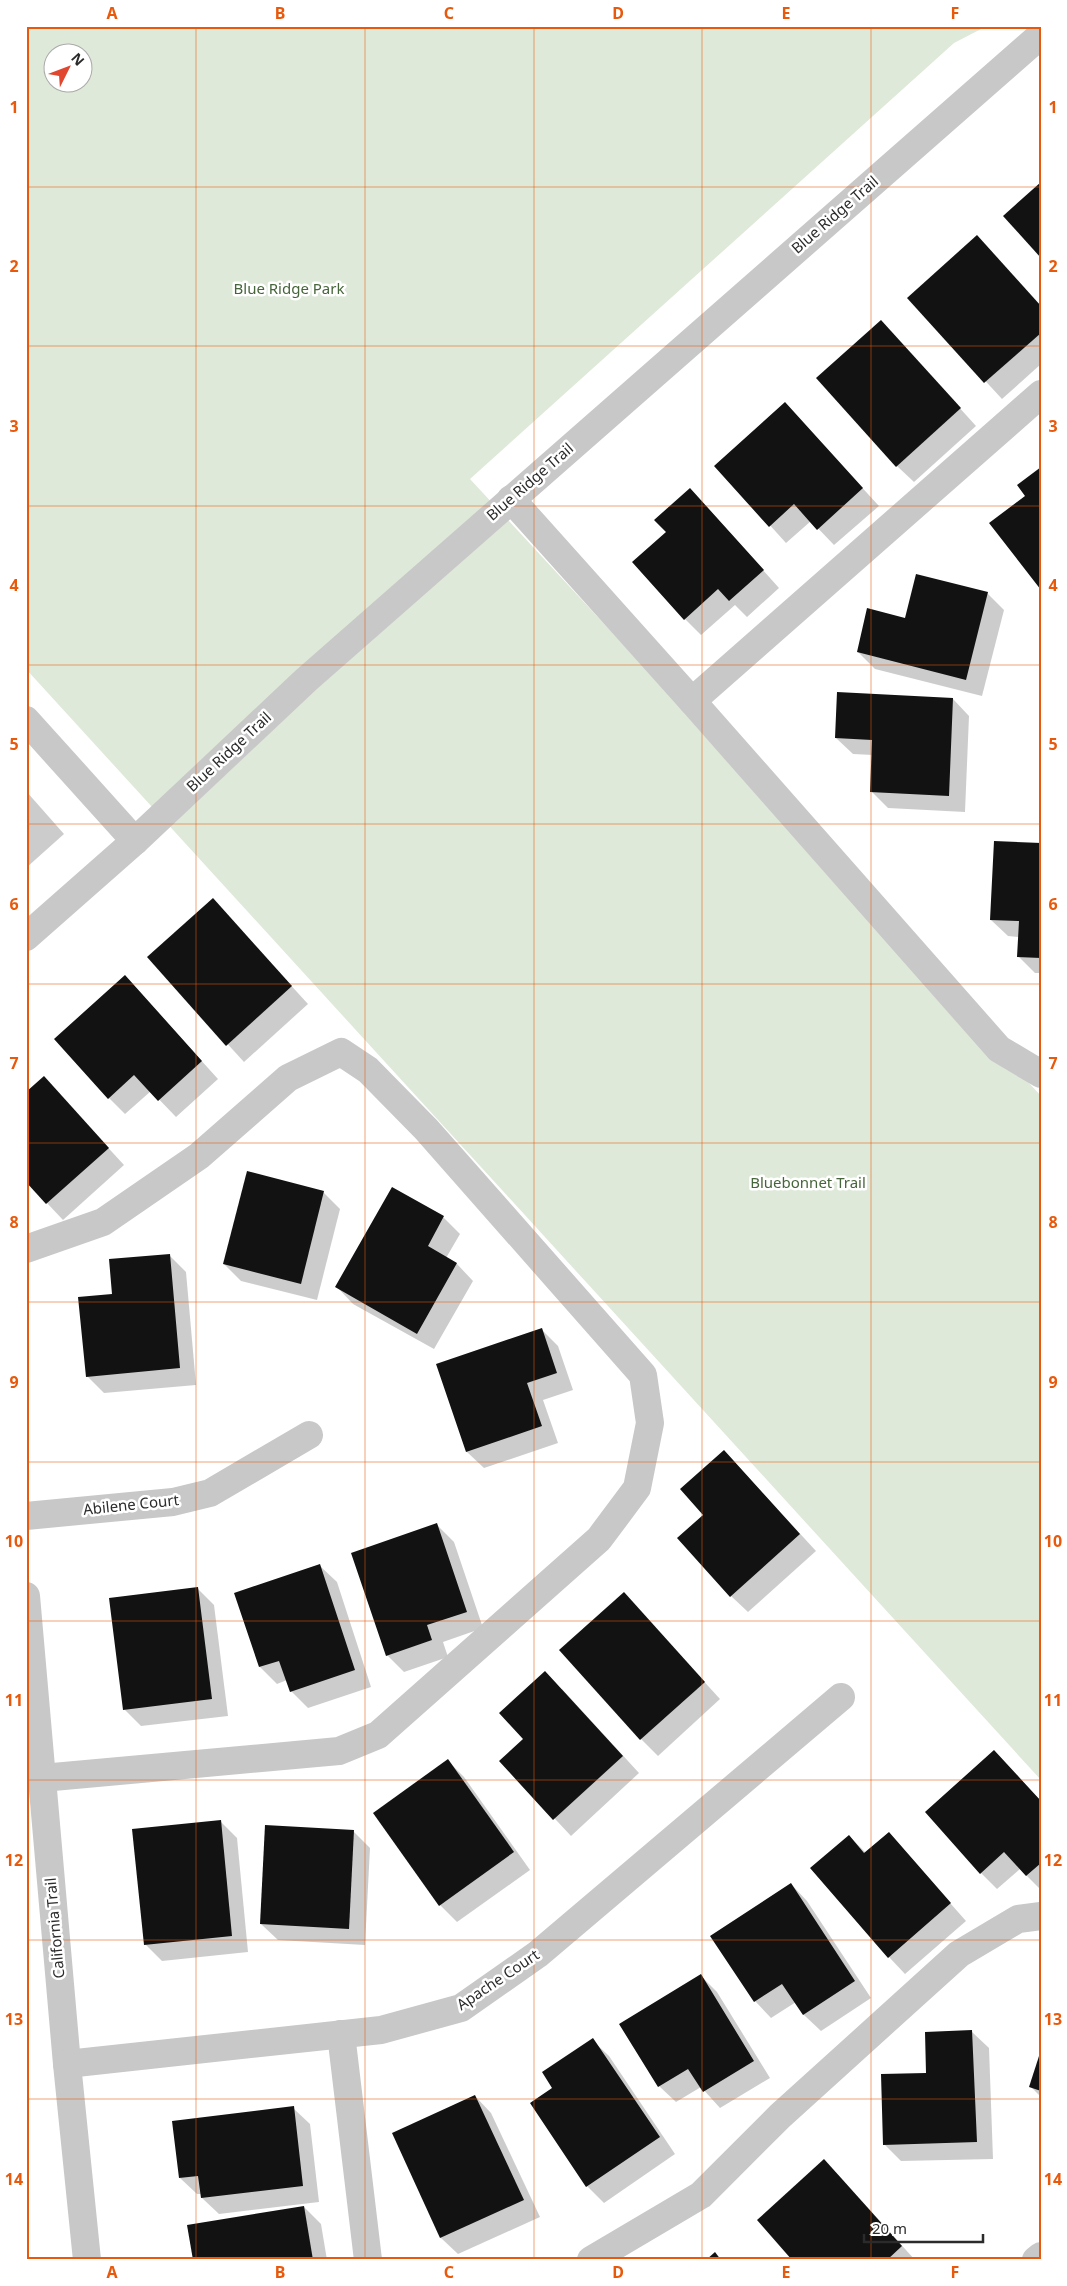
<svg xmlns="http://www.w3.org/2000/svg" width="1067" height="2286" font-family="'Noto Sans',sans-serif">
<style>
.green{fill:#dee9d9;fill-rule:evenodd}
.shadow{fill:#0003}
.building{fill:#121212}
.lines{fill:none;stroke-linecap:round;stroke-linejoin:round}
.minor{stroke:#c8c8c8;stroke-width:28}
.grid{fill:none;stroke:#e8590c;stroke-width:1;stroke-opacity:0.55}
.labels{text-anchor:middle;stroke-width:5;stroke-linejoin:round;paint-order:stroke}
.street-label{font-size:15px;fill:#2b2b2b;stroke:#fff}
.park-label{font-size:15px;fill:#46653a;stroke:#fff}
.neatline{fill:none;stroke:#e8590c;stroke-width:2}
.grid-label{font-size:16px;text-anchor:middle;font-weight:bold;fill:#e8590c}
</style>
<rect width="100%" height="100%" fill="#fff"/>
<path class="green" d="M26,26H983V28L954,43L470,479L1041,1096V1780L26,669ZM52,52H82V82H52Z"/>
<g class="shadow">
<polygon points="909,298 1041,306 1041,364 1002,399"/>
<polygon points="881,321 976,426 914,482 897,466"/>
<polygon points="785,404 879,506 834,545 811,521 786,543 716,466"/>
<polygon points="706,506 779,588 747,617 735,605 701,635 685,619"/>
<polygon points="987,593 1004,610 982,696 875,669 858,652 906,620"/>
<polygon points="953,699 969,716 965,812 888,808 871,791 873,755 853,754 836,738"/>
<polygon points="26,791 64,834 26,868"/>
<polygon points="1041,844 1041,973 1035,973 1018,956 1019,937 1008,936 991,920"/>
<polygon points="213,900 308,1004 244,1062 149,958"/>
<polygon points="141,994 218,1079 176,1117 151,1091 125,1114 109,1098"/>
<polygon points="44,1078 124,1165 63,1220 47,1203"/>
<polygon points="323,1192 340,1209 317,1300 241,1281 224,1264"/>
<polygon points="443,1217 460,1234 446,1258 457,1264 473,1281 434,1349 353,1304 337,1287"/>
<polygon points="169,1255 186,1272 196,1385 104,1393 87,1376 114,1295"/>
<polygon points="542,1330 558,1346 573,1390 543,1400 558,1443 484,1468 467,1452 438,1364"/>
<polygon points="724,1451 816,1551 748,1612 731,1596 705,1515"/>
<polygon points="437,1525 454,1542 483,1628 443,1642 448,1657 404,1672 387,1655"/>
<polygon points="320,1566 337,1582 371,1687 308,1708 291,1691 287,1680 277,1684 260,1667 236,1593"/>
<polygon points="197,1588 214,1605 228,1716 141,1726 125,1710"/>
<polygon points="624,1594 720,1699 658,1756 641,1739"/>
<polygon points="562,1689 639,1773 571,1836 501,1761 525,1739"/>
<polygon points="994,1752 1041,1801 1041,1890 1020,1869 997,1889 981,1873"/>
<polygon points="448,1761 464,1777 530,1870 457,1922 440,1905"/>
<polygon points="220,1821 237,1838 248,1952 162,1961 145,1944"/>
<polygon points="353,1831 370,1848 365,1945 278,1940 261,1924"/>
<polygon points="888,1833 966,1921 905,1974 889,1957 849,1836 866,1853"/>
<polygon points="791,1884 807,1901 871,1998 821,2031 804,2015 796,2002 771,2018 755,2001"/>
<polygon points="701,1976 717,1992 770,2078 720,2108 701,2087 676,2102 659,2086"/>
<polygon points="972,2032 989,2048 993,2159 901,2161 884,2144 928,2074"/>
<polygon points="592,2040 609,2056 675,2154 604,2203 587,2186 554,2088"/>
<polygon points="1041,2056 1041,2097 1030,2086"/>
<polygon points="475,2096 491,2113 540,2217 458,2254 441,2238 393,2134"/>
<polygon points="293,2108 310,2124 319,2202 219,2214 202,2198 201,2194 197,2194 180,2178"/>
<polygon points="824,2161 841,2178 915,2260 794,2260"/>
<polygon points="304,2207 321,2224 327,2260 194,2260"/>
</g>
<g class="building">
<polygon points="1041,182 1041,258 1003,216"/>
<polygon points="977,235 1041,306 1041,333 984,383 907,298"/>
<polygon points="881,320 961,408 896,467 816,378"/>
<polygon points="785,402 863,488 817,530 794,504 769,527 714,466"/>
<polygon points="1041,467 1041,590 989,523 1025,496 1017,485"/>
<polygon points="690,488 764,570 729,601 718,589 684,620 632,562 666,532 654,520"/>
<polygon points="916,574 988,592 966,680 857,652 867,608 905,618"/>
<polygon points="837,692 953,698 949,796 870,792 872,740 835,738"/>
<polygon points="994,841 1041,843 1041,958 1017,957 1019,921 990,920"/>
<polygon points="213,898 292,986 226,1046 147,957"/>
<polygon points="125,975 202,1061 158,1101 134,1075 108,1099 54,1039"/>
<polygon points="44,1076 109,1148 46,1204 26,1182 26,1092"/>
<polygon points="247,1171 324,1191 301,1284 223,1264"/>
<polygon points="392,1187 444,1216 428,1246 457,1263 417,1334 335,1287"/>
<polygon points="170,1254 180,1368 86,1377 78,1297 112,1294 109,1259"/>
<polygon points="542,1328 557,1373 527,1383 542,1426 466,1452 436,1364"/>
<polygon points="724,1450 800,1534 730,1597 677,1538 703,1515 680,1489"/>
<polygon points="437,1523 467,1612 427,1625 432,1640 386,1656 351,1553"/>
<polygon points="320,1564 355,1670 290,1692 279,1661 259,1667 234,1593"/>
<polygon points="198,1587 212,1699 123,1710 109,1598"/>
<polygon points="624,1592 705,1682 640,1740 559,1650"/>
<polygon points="545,1671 623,1756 553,1820 499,1761 523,1739 499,1713"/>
<polygon points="994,1750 1041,1801 1041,1863 1026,1876 1004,1852 980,1874 925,1812"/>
<polygon points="448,1759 514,1852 439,1906 373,1813"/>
<polygon points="221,1820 232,1936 144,1945 132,1829"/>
<polygon points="265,1825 354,1830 349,1929 260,1924"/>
<polygon points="889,1832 951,1903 888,1958 810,1868 849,1835 864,1853"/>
<polygon points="791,1883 855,1981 803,2015 782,1984 754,2002 710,1936"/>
<polygon points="701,1974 754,2061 703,2092 688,2069 658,2087 619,2024"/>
<polygon points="972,2030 977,2142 883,2145 881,2074 926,2073 925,2032"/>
<polygon points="593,2038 660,2137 586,2187 530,2103 552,2088 542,2072"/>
<polygon points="1040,2053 1041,2053 1041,2091 1029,2087"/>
<polygon points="475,2095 524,2200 440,2238 392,2133"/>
<polygon points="294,2106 303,2186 201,2198 198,2176 179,2178 172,2121"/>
<polygon points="824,2159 902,2246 887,2260 792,2260 757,2220"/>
<polygon points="304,2206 313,2260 193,2260 187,2225"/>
<polygon points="715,2252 721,2260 706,2260"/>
</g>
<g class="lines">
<g class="minor">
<polyline points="511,499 692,701 999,1049 1041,1074"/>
<polyline points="692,701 1041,394"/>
<polyline points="26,720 135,841"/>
<polyline points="26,937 135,841 306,680 1041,35"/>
<polyline points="26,1249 103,1222 199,1156 288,1078 341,1052 368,1070 426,1129 643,1375 650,1423 637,1488 599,1539 378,1735 339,1751 42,1778"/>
<polyline points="26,1516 173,1502 210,1493 309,1435"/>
<polyline points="26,1596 67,2064 87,2260"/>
<polyline points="341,2034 368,2260"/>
<polyline points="67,2064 381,2030 461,2008 538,1954 841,1697"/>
<polyline points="591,2260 701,2195 780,2116 959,1954 1018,1919 1041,1916"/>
<polyline points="1036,2260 1041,2256"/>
</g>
</g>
<path class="grid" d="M196,26V2260M365,26V2260M534,26V2260M702,26V2260M871,26V2260M26,187H1041M26,346H1041M26,506H1041M26,665H1041M26,824H1041M26,984H1041M26,1143H1041M26,1302H1041M26,1462H1041M26,1621H1041M26,1780H1041M26,1940H1041M26,2099H1041"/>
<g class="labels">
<g class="street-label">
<text transform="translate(835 215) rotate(-41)" y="5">Blue Ridge Trail</text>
<text transform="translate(530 482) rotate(-41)" y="5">Blue Ridge Trail</text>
<text transform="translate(229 752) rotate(-43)" y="5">Blue Ridge Trail</text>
<text transform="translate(131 1505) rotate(-6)" y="5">Abilene Court</text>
<text transform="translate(55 1928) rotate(-95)" y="5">California Trail</text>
<text transform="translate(498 1980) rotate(-34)" y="5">Apache Court</text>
</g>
<g class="park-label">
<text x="289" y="294">Blue Ridge Park</text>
<text x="808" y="1188">Bluebonnet Trail</text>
</g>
</g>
<rect width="1067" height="2286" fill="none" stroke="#ffffff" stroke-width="55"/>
<g transform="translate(68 68) rotate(48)"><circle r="24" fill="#ffffff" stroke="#aaaaaa"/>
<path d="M0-4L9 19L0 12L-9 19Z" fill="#e1462f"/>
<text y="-8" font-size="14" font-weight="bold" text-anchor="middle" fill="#2b2b2b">N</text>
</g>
<path d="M864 2234v8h119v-8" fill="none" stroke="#2b2b2b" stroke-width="2.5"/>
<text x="872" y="2234" font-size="15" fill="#2b2b2b" stroke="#ffffff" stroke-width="4" paint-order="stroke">20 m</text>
<rect x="28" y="28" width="1012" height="2230" class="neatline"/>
<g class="grid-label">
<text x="112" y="19">A</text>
<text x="280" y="19">B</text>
<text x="449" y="19">C</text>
<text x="618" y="19">D</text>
<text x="786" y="19">E</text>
<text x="955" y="19">F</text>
<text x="14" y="113">1</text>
<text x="1053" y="113">1</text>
<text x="14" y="272">2</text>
<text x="1053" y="272">2</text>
<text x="14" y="432">3</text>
<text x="1053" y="432">3</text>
<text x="14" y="591">4</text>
<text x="1053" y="591">4</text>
<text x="14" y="750">5</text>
<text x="1053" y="750">5</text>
<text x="14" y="910">6</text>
<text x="1053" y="910">6</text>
<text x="14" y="1069">7</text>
<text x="1053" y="1069">7</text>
<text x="14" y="1228">8</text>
<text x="1053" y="1228">8</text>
<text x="14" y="1388">9</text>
<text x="1053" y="1388">9</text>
<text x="14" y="1547">10</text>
<text x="1053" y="1547">10</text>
<text x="14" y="1706">11</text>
<text x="1053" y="1706">11</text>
<text x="14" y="1866">12</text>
<text x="1053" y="1866">12</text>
<text x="14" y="2025">13</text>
<text x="1053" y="2025">13</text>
<text x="14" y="2185">14</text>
<text x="1053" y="2185">14</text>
<text x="112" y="2278">A</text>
<text x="280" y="2278">B</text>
<text x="449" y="2278">C</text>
<text x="618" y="2278">D</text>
<text x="786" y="2278">E</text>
<text x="955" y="2278">F</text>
</g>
</svg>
